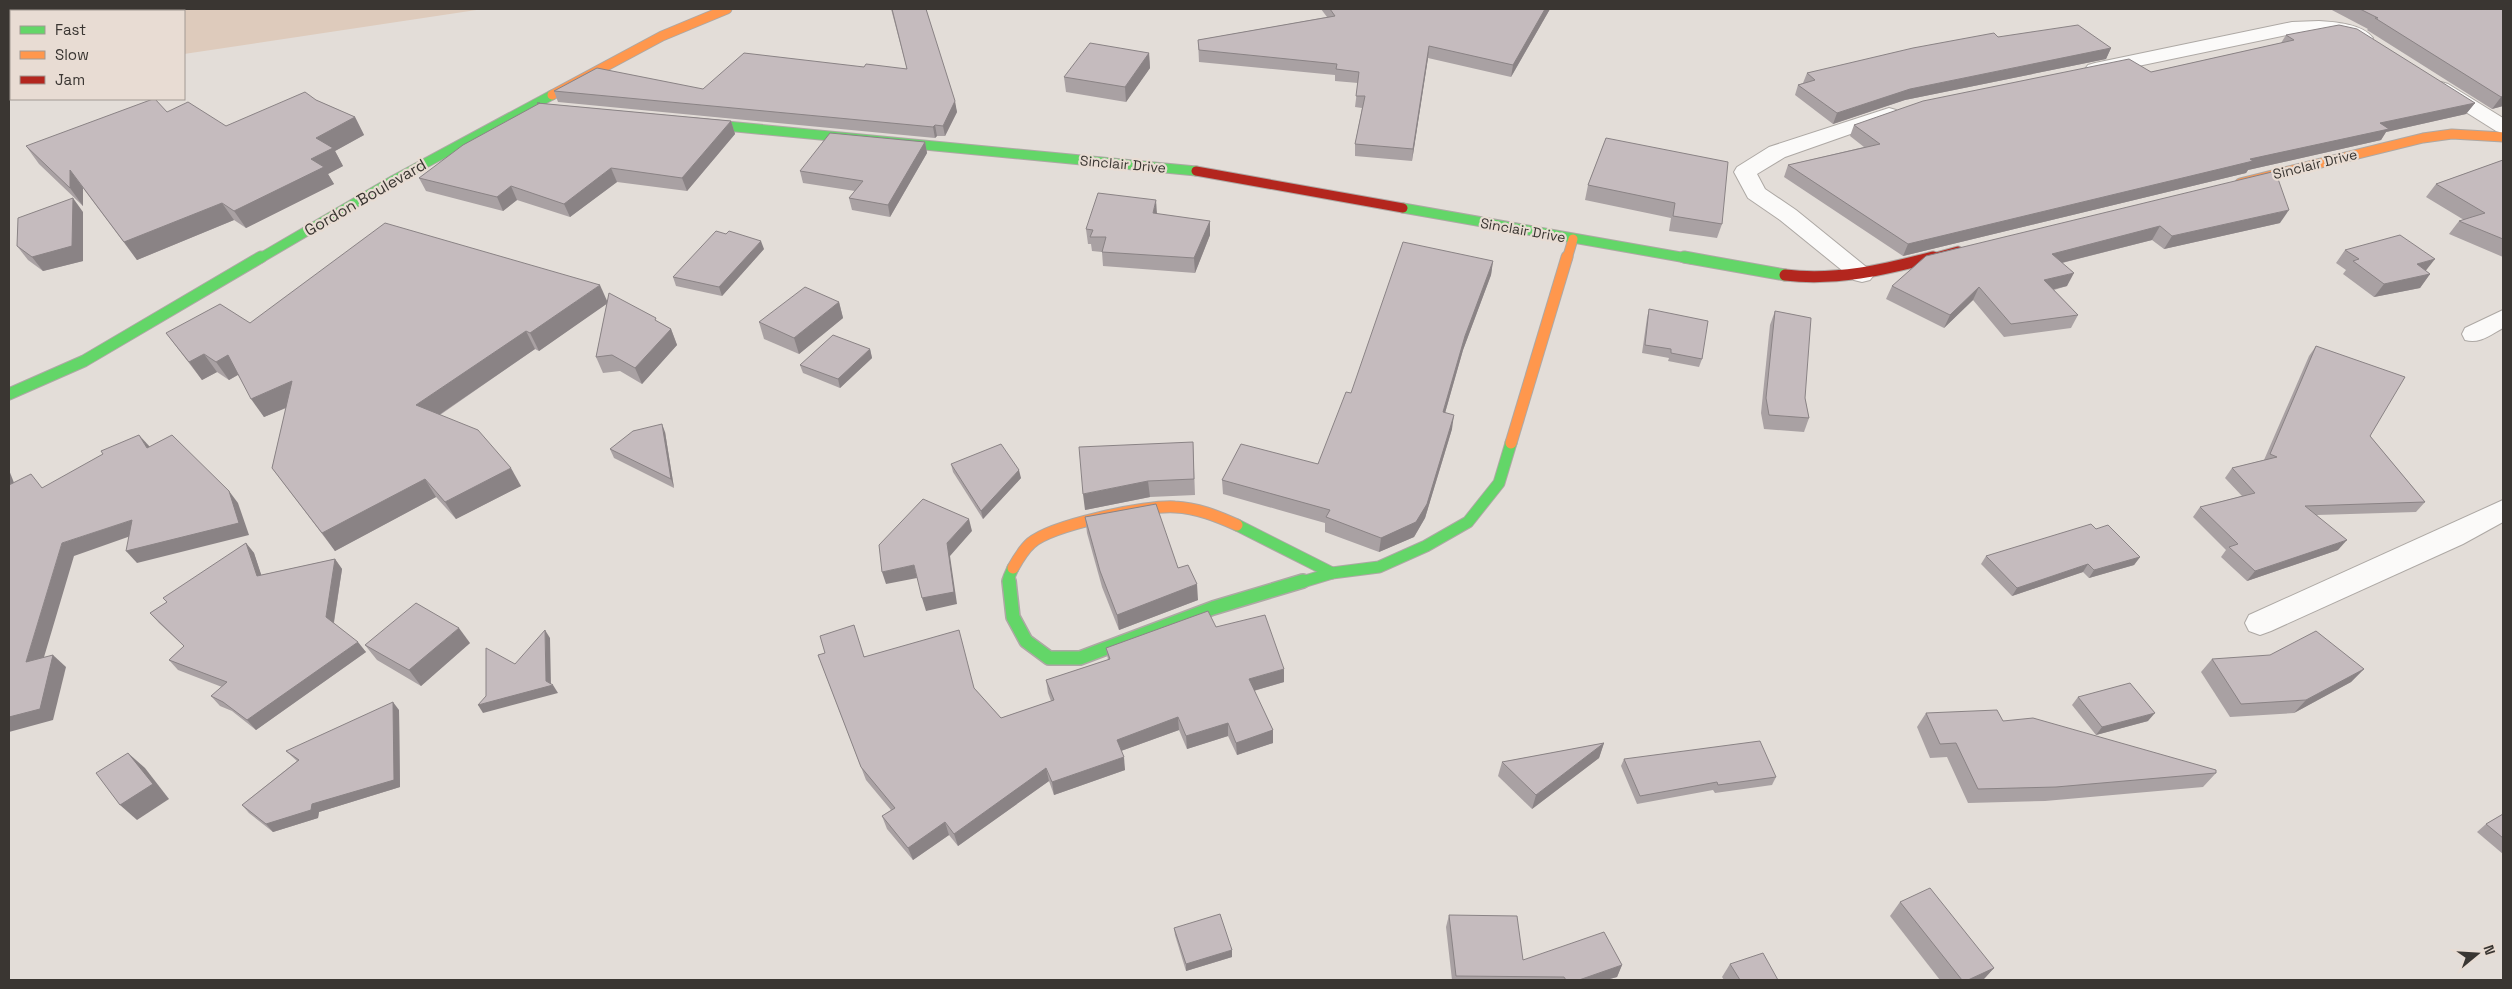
<svg xmlns="http://www.w3.org/2000/svg" width="2512" height="989" font-family="'Space Grotesk',sans-serif">
<style>
.green{fill:#decbbc}
.lines{fill:none;stroke-linecap:round;stroke-linejoin:round}
.street-casing{stroke:#ada8a4;stroke-width:2}
.fast-far2-casing{stroke:#ada8a4;stroke-width:11}
.fast-far1-casing{stroke:#ada8a4;stroke-width:13}
.fast-casing{stroke:#ada8a4;stroke-width:16}
.slow-far1-casing{stroke:#ada8a4;stroke-width:11}
.slow-casing{stroke:#ada8a4;stroke-width:13}
.jam-far1-casing{stroke:#ada8a4;stroke-width:11}
.jam-casing{stroke:#ada8a4;stroke-width:13}
.street{fill:#fbfaf9;fill-rule:evenodd}
.fast-far2{stroke:#63d668;stroke-width:9}
.fast-far1{stroke:#63d668;stroke-width:11}
.fast{stroke:#63d668;stroke-width:13}
.slow-far1{stroke:#ff974d;stroke-width:9}
.slow{stroke:#ff974d;stroke-width:11}
.jam-far1{stroke:#b3261e;stroke-width:9}
.jam{stroke:#b3261e;stroke-width:11}
.wall{fill:#a9a1a3}
.shaded-wall{fill:#8a8385}
.building{fill:#c5bbbe;stroke:#8a8385}
.labels{text-anchor:middle;stroke-width:4.5;stroke-linejoin:round;paint-order:stroke}
.far-street-label{font-size:14px;fill:#3a3632;stroke:#e8dcd3}
.street-label{font-size:16px;fill:#3a3632;stroke:#e8dcd3}
</style>
<rect width="100%" height="100%" fill="#e3ddd8"/>
<polygon class="green" points="107,9 483,9 184,54 184,11 101,11"/>
<g class="lines">
<g class="street-casing">
<g id="street">
<path d="M2319,21C2335,22 2363,24 2373,38L2370,42L2363,44L2329,33L2292,34L2095,75L2088,73L2085,69L2088,65L2095,63L2292,22Z"/>
<polygon points="2441,82 2448,84 2503,118 2503,133 2496,131 2434,92 2431,88 2434,84"/>
<polygon points="1889,108 1896,110 1899,114 1896,118 1785,157 1757,174 1765,189 1796,210 1870,270 1874,275 1870,280 1862,282 1854,280 1780,220 1748,198 1734,172 1737,167 1769,147"/>
<path d="M2503,310V328C2490,335 2480,344 2465,340L2462,334L2465,328Z"/>
<polygon points="2503,500 2503,522 2463,544 2271,631 2260,635 2249,631 2245,623 2249,615"/>
</g>
</g>
<g class="fast-far2-casing">
<g id="fast-far2">
<polyline points="695,123 1196,171"/>
<polyline points="1403,208 1692,259"/>
<polyline points="259,259 394,180 552,95"/>
</g>
</g>
<g class="fast-far1-casing">
<g id="fast-far1">
<polyline points="1684,257 1785,275"/>
<polyline points="9,394 84,361 261,257"/>
<polyline points="1237,525 1332,573 1379,567 1426,546 1468,522 1499,483 1511,443"/>
<polyline points="1010,583 1009,577 1013,568"/>
<polyline points="1299,583 1332,573"/>
</g>
</g>
<g class="fast-casing">
<polyline id="fast" points="1009,581 1013,617 1026,641 1049,658 1080,658 1213,608 1303,581"/>
</g>
<g class="slow-far1-casing">
<g id="slow-far1">
<polyline points="552,95 662,36 727,9"/>
<polyline points="2240,183 2423,138 2452,134 2503,137"/>
<polyline points="1567,259 1573,239"/>
</g>
</g>
<g class="slow-casing">
<g id="slow">
<polyline points="1511,443 1567,257"/>
<path d="M1013,568C1018,559 1023,550 1031,543C1052,525 1146,505 1175,507C1197,508 1217,516 1237,525"/>
</g>
</g>
<g class="jam-far1-casing">
<g id="jam-far1">
<polyline points="1196,171 1403,208"/>
<polyline points="1929,259 1958,251"/>
</g>
</g>
<g class="jam-casing">
<path id="jam" d="M1785,275C1836,281 1884,270 1933,257"/>
</g>
<use href="#street" class="street"/>
<use href="#fast-far2" class="fast-far2"/>
<use href="#fast-far1" class="fast-far1"/>
<use href="#fast" class="fast"/>
<use href="#slow-far1" class="slow-far1"/>
<use href="#slow" class="slow"/>
<use href="#jam-far1" class="jam-far1"/>
<use href="#jam" class="jam"/>
</g>
<g class="wall">
<polygon points="891,9 926,9 957,112 945,136 937,136 935,138 558,102 554,91 703,89 864,67 907,69"/>
<polygon points="1321,9 1550,9 1511,77 1428,58 1412,161 1355,156 1355,144 1362,108 1355,107 1358,83 1335,81 1335,75 1199,62 1198,40 1327,17"/>
<polygon points="2330,9 2503,9 2503,106 2492,109 2367,30 2368,29"/>
<polygon points="2286,35 2475,103 2466,114 2386,132 2381,140 2248,170 2246,173 1903,256 1784,177 1788,165 1864,147 1850,136 1854,125 2151,72 2281,43"/>
<polygon points="1998,37 2111,48 2106,59 1905,100 1833,124 1795,95 1798,85 1803,83 1807,73"/>
<polygon points="1149,53 1150,68 1126,102 1066,92 1064,77"/>
<polygon points="316,100 355,117 364,135 335,151 343,166 328,174 334,184 246,228 234,220 137,260 83,188 83,206 39,164 26,146 167,112 226,126"/>
<polygon points="537,103 731,121 735,134 687,191 617,182 570,217 517,200 503,211 426,191 419,178 538,104"/>
<polygon points="1606,138 1722,224 1717,238 1669,231 1671,218 1585,200 1588,185"/>
<polygon points="925,142 927,153 890,217 852,210 849,198 855,191 803,183 800,171"/>
<polygon points="2503,160 2503,257 2449,234 2459,221 2464,220 2426,197 2436,184"/>
<polygon points="2272,172 2280,223 2164,249 2152,240 2062,263 2067,286 2054,290 2078,315 2071,328 2004,337 1973,300 1944,328 1886,299 1892,286"/>
<polygon points="83,212 83,261 43,271 28,260 17,246"/>
<polygon points="1210,221 1210,235 1195,273 1103,266 1102,252 1092,251 1091,244 1088,244 1086,229"/>
<polygon points="764,249 722,296 676,286 673,277"/>
<polygon points="2345,250 2426,271 2430,274 2420,288 2374,297 2343,274 2346,270 2336,263"/>
<polygon points="1493,261 1491,275 1463,350 1445,413 1452,429 1425,518 1414,537 1379,552 1325,532 1325,523 1223,494 1222,480 1318,464 1351,393"/>
<polygon points="607,301 658,322 671,329 677,345 642,384 620,371 603,373 596,357 607,303 539,351 535,349 440,415 521,486 456,519 436,497 335,551 272,468 286,408 264,417 238,375 229,380 217,372 202,380 166,333 250,323"/>
<polygon points="839,302 843,318 799,354 764,339 759,322"/>
<polygon points="1649,309 1702,359 1699,367 1668,361 1669,358 1642,353 1647,318"/>
<polygon points="1775,311 1805,398 1809,418 1804,432 1764,429 1761,413 1770,325"/>
<polygon points="2316,346 2370,436 2425,502 2416,512 2317,515 2338,550 2247,581 2221,557 2226,550 2193,517 2200,507 2242,496 2225,478 2232,468 2264,460 2309,356"/>
<polygon points="870,349 872,358 840,388 803,373 800,365"/>
<polygon points="665,432 674,488 614,458 610,449"/>
<polygon points="1193,442 1195,495 1150,497 1085,510"/>
<polygon points="951,464 1021,478 983,519 953,472"/>
<polygon points="1085,517 1178,568 1198,600 1119,630 1102,587 1087,533"/>
<polygon points="2096,529 2140,557 2134,565 2089,578 2083,572 2012,596 1981,564 1986,556"/>
<polygon points="246,543 254,553 261,575 335,559 342,569 334,623 366,652 256,730 232,711 220,706 211,696 222,687 178,670 169,660 184,646 159,623 150,613 167,602"/>
<polygon points="1216,627 1284,682 1254,691 1273,730 1273,743 1237,755 1228,736 1187,749 1179,730 1121,751 1125,770 1054,795 1049,781 958,846 949,835 913,860 887,829 882,816 891,810 866,780 818,655 864,656 974,688 1001,718 1051,701 1048,693 1046,680 1108,660 1106,648"/>
<polygon points="470,643 421,686 377,660 365,645"/>
<polygon points="2212,659 2364,669 2351,682 2294,713 2230,717 2201,672"/>
<polygon points="2078,697 2148,721 2096,735 2072,705"/>
<polygon points="399,710 400,787 319,812 318,818 273,832 249,813 242,805 297,761 286,751"/>
<polygon points="1926,713 2003,721 2216,773 2203,787 2045,801 1968,803 1947,757 1930,758 1917,727"/>
<polygon points="1604,743 1599,758 1532,809 1498,776 1502,762"/>
<polygon points="1624,759 1776,777 1772,785 1715,793 1713,790 1637,804 1621,766"/>
<polygon points="2503,814 2503,854 2477,832 2486,824"/>
<polygon points="1900,902 1994,968 1983,980 1940,980 1890,916"/>
<polygon points="1449,915 1523,960 1622,965 1617,977 1606,980 1452,980 1446,927"/>
<polygon points="1174,928 1232,957 1186,971 1175,935"/>
<polygon points="1730,964 1778,980 1724,980 1722,977"/>
</g>
<g class="shaded-wall">
<polygon points="1545,9 1550,9 1511,77 1513,65"/>
<polygon points="1429,46 1428,58 1412,161 1413,149"/>
<polygon points="2111,48 2106,59 1905,100 1833,124 1837,113 1910,89"/>
<polygon points="1149,53 1150,68 1126,102 1125,87"/>
<polygon points="2503,96 2503,106 2492,109 2501,97"/>
<polygon points="955,101 957,112 945,136 943,126"/>
<polygon points="2475,103 2466,114 2386,132 2381,140 2248,170 2246,173 1903,256 1908,244 2250,159 2380,123"/>
<polygon points="355,117 364,135 335,151 343,166 328,174 334,184 246,228 234,211 316,138"/>
<polygon points="731,121 735,134 687,191 682,178"/>
<polygon points="935,125 937,136 935,138 933,127"/>
<polygon points="925,142 927,153 890,217 888,205"/>
<polygon points="611,168 617,182 570,217 564,204"/>
<polygon points="70,170 83,188 83,206 70,188"/>
<polygon points="511,186 517,200 503,211 497,197"/>
<polygon points="73,198 83,212 83,261 43,271 32,257"/>
<polygon points="1156,200 1157,214 1153,213"/>
<polygon points="222,203 234,220 137,260 124,242"/>
<polygon points="2289,210 2280,223 2164,249 2172,236"/>
<polygon points="1210,221 1210,235 1195,273 1194,258"/>
<polygon points="2160,226 2152,240 2045,267 2052,254"/>
<polygon points="761,241 764,249 722,296 719,287"/>
<polygon points="2435,259 2424,273 2417,264"/>
<polygon points="1493,261 1491,275 1463,350 1441,427 1443,412 1465,336"/>
<polygon points="2074,273 2067,286 2038,293 2044,280"/>
<polygon points="2430,274 2420,288 2374,297 2384,284"/>
<polygon points="600,285 608,303 539,351 530,333"/>
<polygon points="1979,287 1973,300 1944,328 1950,315"/>
<polygon points="839,302 843,318 799,354 794,338"/>
<polygon points="671,329 677,345 642,384 635,368"/>
<polygon points="526,331 535,349 427,423 416,405"/>
<polygon points="870,349 872,358 840,388 838,379"/>
<polygon points="204,354 217,372 202,380 189,362"/>
<polygon points="228,355 241,373 229,380 216,362"/>
<polygon points="292,381 304,400 264,417 251,399"/>
<polygon points="1454,415 1452,429 1425,518 1414,537 1379,552 1381,538"/>
<polygon points="662,424 665,432 674,488 671,479"/>
<polygon points="139,435 150,447 147,448"/>
<polygon points="511,468 521,486 456,519 445,502"/>
<polygon points="9,470 20,498 9,487"/>
<polygon points="1019,470 1021,478 983,519 981,511"/>
<polygon points="425,479 436,497 335,551 322,533"/>
<polygon points="1148,481 1150,497 1085,510 1083,494"/>
<polygon points="229,491 238,503 249,535 137,563 126,551"/>
<polygon points="969,519 972,531 950,556 957,604 926,611 922,598 947,543"/>
<polygon points="132,520 142,532 74,556 39,674 26,662 62,543"/>
<polygon points="2347,540 2338,550 2247,581 2255,571"/>
<polygon points="246,543 254,553 265,586 257,576"/>
<polygon points="2140,557 2134,565 2089,578 2094,570"/>
<polygon points="335,559 342,569 333,627 326,617"/>
<polygon points="2088,564 2083,572 2012,596 2017,588"/>
<polygon points="914,565 917,578 886,584 882,572"/>
<polygon points="1197,584 1198,600 1119,630 1117,615"/>
<polygon points="459,628 470,643 421,686 409,670"/>
<polygon points="545,630 550,638 551,686 553,685 558,693 483,713 478,705 546,681"/>
<polygon points="358,642 366,652 256,730 247,720"/>
<polygon points="53,655 66,667 53,720 9,732 9,717"/>
<polygon points="1284,669 1284,682 1249,692 1249,679"/>
<polygon points="2364,669 2351,682 2294,713 2306,700"/>
<polygon points="393,702 399,710 400,787 319,812 318,818 273,832 266,824 312,804"/>
<polygon points="2155,713 2148,721 2096,735 2102,727"/>
<polygon points="1178,717 1179,730 1118,752 1117,740"/>
<polygon points="1228,723 1228,736 1187,749 1186,736"/>
<polygon points="1273,730 1273,743 1237,755 1236,743"/>
<polygon points="1604,743 1599,758 1532,809 1536,795"/>
<polygon points="128,753 145,768 169,799 137,820 120,805"/>
<polygon points="1124,757 1125,770 1054,795 1052,782"/>
<polygon points="1046,768 1049,781 958,846 954,834"/>
<polygon points="945,822 949,835 913,860 908,848"/>
<polygon points="1232,950 1232,957 1186,971 1186,964"/>
<polygon points="1622,965 1617,977 1606,980 1579,980"/>
<polygon points="1994,968 1983,980 1968,980"/>
</g>
<g class="building">
<polygon points="892,9 926,9 955,101 943,126 935,125 933,127 554,91 597,68 703,89 744,53 864,67 866,64 907,69"/>
<polygon points="1330,9 1545,9 1513,65 1429,46 1413,149 1355,144 1365,96 1356,96 1359,72 1336,69 1337,64 1199,50 1198,40 1335,16"/>
<polygon points="2360,9 2503,9 2503,96 2501,97 2375,18 2378,18"/>
<polygon points="2078,25 2111,48 1910,89 1837,113 1798,85 1815,80 1807,73 1913,48 1994,33 1998,37"/>
<polygon points="2339,25 2357,29 2475,103 2380,123 2389,129 2250,159 2253,161 1908,244 1788,165 1880,144 1854,125 1923,101 2129,59 2151,72 2294,40 2286,35"/>
<polygon points="1090,43 1149,53 1125,87 1064,77"/>
<polygon points="305,92 316,100 355,117 316,138 333,148 311,159 324,167 234,211 222,203 124,242 70,170 70,188 26,146 153,99 155,99 167,112 188,102 226,126"/>
<polygon points="537,103 731,121 682,178 611,168 564,204 511,186 497,197 419,178 463,145 540,103"/>
<polygon points="830,133 925,142 888,205 849,198 863,181 800,171"/>
<polygon points="1606,138 1728,162 1722,224 1673,216 1675,203 1588,185"/>
<polygon points="2503,160 2503,239 2459,221 2485,213 2436,184"/>
<polygon points="2272,172 2277,176 2289,210 2172,236 2160,226 2052,254 2074,273 2044,280 2078,315 2011,324 1979,287 1950,315 1892,286 1926,256"/>
<polygon points="1098,193 1156,200 1153,213 1210,221 1194,258 1102,252 1106,237 1090,237 1093,230 1086,229"/>
<polygon points="73,198 72,246 32,257 17,246 18,218"/>
<polygon points="385,223 600,285 530,333 526,331 416,405 478,430 511,468 445,502 425,479 322,533 272,468 292,381 251,399 228,355 216,362 204,354 189,362 166,333 220,304 250,323"/>
<polygon points="716,231 726,234 729,231 761,241 719,287 673,277"/>
<polygon points="2400,235 2435,259 2417,264 2430,274 2384,284 2353,261 2359,259 2345,250"/>
<polygon points="1403,242 1493,261 1465,336 1443,412 1454,415 1427,504 1416,522 1381,538 1326,517 1330,510 1222,480 1241,444 1318,464 1346,392 1351,393"/>
<polygon points="805,287 839,302 794,338 759,322"/>
<polygon points="609,293 656,318 655,320 671,329 635,368 612,355 596,357"/>
<polygon points="1649,309 1708,321 1702,359 1671,353 1671,349 1645,345"/>
<polygon points="1775,311 1811,318 1805,398 1809,418 1769,415 1766,398"/>
<polygon points="833,335 870,349 838,379 800,365"/>
<polygon points="2316,346 2405,377 2370,436 2425,502 2305,506 2347,540 2255,571 2229,547 2238,544 2200,507 2255,493 2232,468 2277,457 2270,454"/>
<polygon points="662,424 671,479 610,449 633,431"/>
<polygon points="139,435 147,448 172,435 229,491 239,523 126,551 132,520 62,543 26,662 53,655 40,709 9,717 9,485 31,474 42,488 103,454 101,451"/>
<polygon points="1193,442 1194,479 1148,481 1083,494 1079,447"/>
<polygon points="1001,444 1019,470 981,511 951,464"/>
<polygon points="923,499 969,519 947,543 954,592 922,598 914,565 882,572 879,545"/>
<polygon points="1156,504 1178,568 1188,565 1197,584 1117,615 1100,571 1085,517"/>
<polygon points="2091,524 2096,529 2108,525 2140,557 2094,570 2088,564 2017,588 1986,556"/>
<polygon points="246,543 257,576 335,559 326,617 358,642 247,720 223,702 211,696 227,682 169,660 184,646 150,613 167,602 163,598"/>
<polygon points="416,603 459,628 409,670 365,645"/>
<polygon points="1208,611 1216,627 1265,615 1284,669 1249,679 1273,730 1236,743 1228,723 1186,736 1178,717 1117,740 1124,757 1052,782 1046,768 954,834 945,822 908,848 882,816 895,808 861,767 818,655 825,653 820,636 854,625 864,657 959,630 974,688 1001,718 1054,700 1046,680 1110,659 1106,648"/>
<polygon points="545,630 546,681 553,685 478,705 486,696 486,648 515,664"/>
<polygon points="2316,631 2364,669 2306,700 2241,704 2212,659 2270,655"/>
<polygon points="2130,683 2155,713 2102,727 2078,697"/>
<polygon points="393,702 394,780 312,804 311,810 266,824 242,805 299,760 286,751"/>
<polygon points="1997,710 2003,721 2033,718 2216,770 2216,773 2056,787 1978,789 1956,743 1940,744 1926,713"/>
<polygon points="1760,741 1776,777 1718,785 1717,782 1640,796 1624,759"/>
<polygon points="1604,743 1536,795 1502,762"/>
<polygon points="128,753 153,784 120,805 96,773"/>
<polygon points="2503,814 2503,838 2486,824"/>
<polygon points="1930,888 1994,968 1968,980 1962,980 1900,902"/>
<polygon points="1220,914 1232,950 1186,964 1174,928"/>
<polygon points="1449,915 1517,916 1523,960 1604,932 1622,965 1579,980 1566,980 1564,977 1456,976"/>
<polygon points="1763,953 1778,980 1740,980 1730,964"/>
</g>
<g class="labels">
<g class="far-street-label">
<text transform="translate(1123 164) rotate(5)" y="5">Sinclair Drive</text>
<text transform="translate(2315 164) rotate(-14)" y="5">Sinclair Drive</text>
<text transform="translate(1523 230) rotate(10)" y="5">Sinclair Drive</text>
</g>
<g class="street-label">
<text transform="translate(365 197) rotate(-30)" y="6">Gordon Boulevard</text>
</g>
</g>
<rect width="2512" height="989" fill="none" stroke="#3a3632" stroke-width="20"/>
<rect x="10" y="10" width="175" height="90" fill="#e8dcd3" stroke="#a29a93"/>
<rect x="20" y="26" width="25" height="8" fill="#63d668" stroke="#a29a93"/>
<text x="55" y="35" font-size="15" fill="#3a3632">Fast</text>
<rect x="20" y="51" width="25" height="8" fill="#ff974d" stroke="#a29a93"/>
<text x="55" y="60" font-size="15" fill="#3a3632">Slow</text>
<rect x="20" y="76" width="25" height="8" fill="#b3261e" stroke="#a29a93"/>
<text x="55" y="85" font-size="15" fill="#3a3632">Jam</text>
<g transform="translate(2477 954) rotate(72)" stroke="#e8dcd3" stroke-width="4" paint-order="stroke">
<path d="M0-4L9 19L0 12L-9 19Z" fill="#3a3632"/>
<text y="-8" font-size="14" font-weight="bold" text-anchor="middle" fill="#3a3632">N</text>
</g>
</svg>
